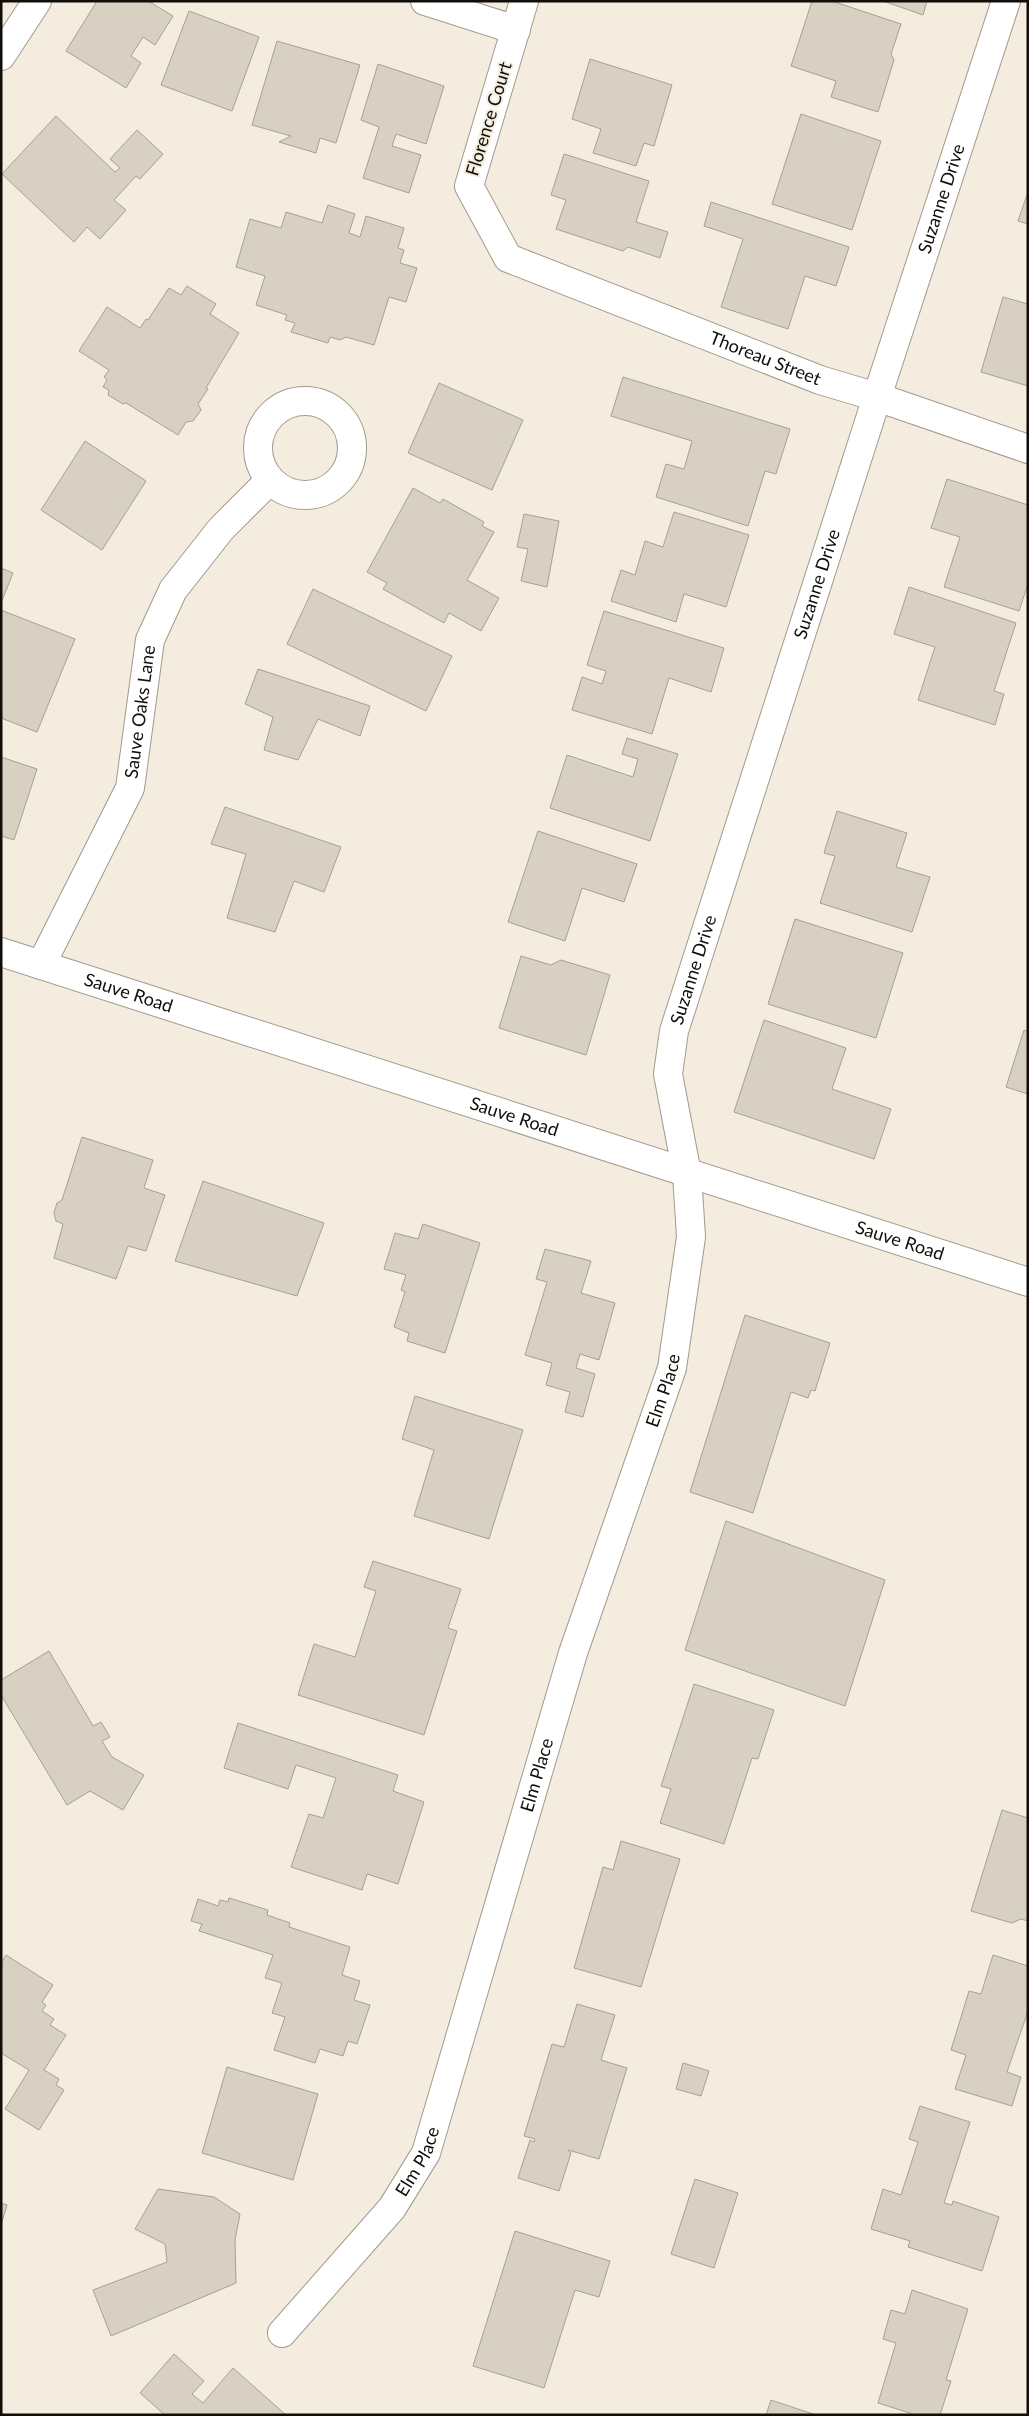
<svg xmlns="http://www.w3.org/2000/svg" width="1029" height="2416" font-family="Lato,sans-serif">
<style>
.building{fill:#d8d1c3;stroke:#a7a093}
.lines{fill:none;stroke-linecap:round;stroke-linejoin:round}
.minor-casing{stroke:#a19a8d;stroke-width:30}
.tertiary-casing{stroke:#a19a8d;stroke-width:30}
.minor{stroke:#fff;stroke-width:28}
.tertiary{stroke:#fff;stroke-width:28}
.labels{text-anchor:middle;stroke-width:4;stroke-linejoin:round;paint-order:stroke}
.street-label{font-size:18px;fill:#100e09;stroke:#f4ecde}
</style>
<rect width="100%" height="100%" fill="#f4ecde"/>
<!-- building -->
<path class="building" d="M97,1H148L173,16L155,45L143,37L131,56L141,63L126,88L66,51Z
M812,1H832L901,24L891,54L894,60L878,112L831,97L836,81L791,66Z
M883,1H927L923,15Z
M189,11L259,37L232,111L161,85Z
M277,41L360,65L336,143L320,138L316,153L279,142L291,136L252,125Z
M590,59L672,85L654,146L644,143L636,166L593,153L601,129L572,119Z
M378,64L444,86L426,144L396,134L392,146L421,155L409,193L363,178L379,127L361,120Z
M801,114L881,141L852,230L772,204Z
M56,116L115,172L120,168L110,159L137,130L163,154L140,179L136,176L114,200L126,210L100,239L87,227L74,242L2,174Z
M564,154L649,181L636,222L668,232L660,258L628,247L623,251L556,229L566,200L551,195Z
M1028,192V224L1018,221Z
M711,202L849,247L836,286L805,276L788,329L721,307L743,239L704,226Z
M328,205L355,214L349,233L360,237L366,216L404,228L398,248L404,250L400,263L417,268L406,302L389,297L374,345L346,337L340,340L330,337L328,343L291,332L295,323L285,320L287,315L256,305L265,276L236,267L250,219L281,228L286,212L322,223Z
M187,286L216,304L210,314L239,333L206,388L208,389L198,404L201,410L193,421L186,422L178,435L126,403L123,404L108,395L109,390L103,387L107,380L104,377L109,370L79,351L107,307L140,328L146,319L148,320L169,288L181,295Z
M1003,297L1028,304V386L981,372Z
M623,377L790,429L776,474L765,471L748,526L656,497L666,464L684,469L692,441L611,416Z
M439,383L523,420L492,490L408,453Z
M85,441L146,481L102,550L41,510Z
M947,479L1028,505V584L1019,611L944,587L960,537L931,528Z
M413,488L440,503L443,499L484,522L482,526L494,532L467,580L499,598L481,631L449,613L444,623L383,589L387,583L367,572Z
M674,512L749,535L726,607L684,594L676,622L611,601L621,570L635,575L645,541L663,547Z
M524,514L559,521L547,587L521,581L528,549L517,547Z
M1,568L13,573L1,603Z
M909,587L1016,623L994,691L1004,694L995,725L918,700L935,647L894,634Z
M313,589L452,656L426,711L287,644Z
M1,610L75,639L37,732L1,718Z
M604,611L724,648L711,692L669,678L652,734L572,710L582,677L602,684L606,671L587,665Z
M258,669L370,706L360,736L318,719L298,760L264,750L273,717L245,704Z
M627,738L678,754L650,841L550,808L567,755L633,777L638,759L622,754Z
M1,757L37,769L14,840L1,836Z
M225,807L341,847L324,892L294,881L275,932L227,918L246,854L211,844Z
M837,811L907,833L896,867L930,877L912,932L820,903L835,856L824,853Z
M538,831L637,864L624,902L582,888L565,941L508,922Z
M795,919L903,953L876,1038L768,1004Z
M521,956L551,965L561,960L610,975L586,1055L499,1028Z
M764,1020L846,1048L832,1089L891,1109L874,1159L734,1112Z
M1024,1030L1028,1032V1094L1006,1087Z
M82,1137L153,1160L144,1188L165,1195L146,1251L128,1246L116,1279L54,1258L63,1224L56,1221L54,1213L57,1203L62,1200Z
M203,1181L324,1223L297,1296L175,1261Z
M423,1224L480,1243L445,1353L407,1341L409,1333L394,1327L405,1292L401,1290L406,1275L384,1269L395,1233L418,1239Z
M545,1249L591,1261L581,1293L615,1303L599,1360L580,1354L576,1368L595,1374L583,1417L565,1412L570,1392L546,1385L552,1363L525,1355L547,1282L536,1279Z
M745,1315L830,1343L815,1391L811,1390L808,1398L791,1392L753,1513L690,1492Z
M415,1396L523,1430L489,1539L414,1516L434,1450L402,1439Z
M726,1521L885,1580L845,1706L685,1650Z
M373,1561L461,1589L448,1628L457,1631L424,1735L298,1695L314,1644L355,1657L376,1591L364,1587Z
M49,1651L93,1726L101,1722L110,1737L102,1741L112,1757L144,1775L123,1810L90,1791L67,1805L1,1695V1680Z
M694,1684L774,1710L758,1759L752,1758L724,1844L660,1823L671,1789L661,1786Z
M238,1723L398,1775L393,1791L424,1802L398,1884L367,1874L362,1890L291,1867L309,1814L323,1818L336,1778L296,1765L288,1789L224,1768Z
M1002,1810L1028,1818V1921L1021,1919L1012,1923L971,1911Z
M621,1841L680,1859L641,1987L574,1968L603,1867L613,1870Z
M229,1898L268,1910L267,1915L290,1923L289,1927L350,1947L342,1975L360,1981L354,2000L370,2005L357,2044L348,2041L343,2056L320,2049L315,2063L274,2050L285,2017L272,2013L282,1983L265,1978L273,1955L199,1931L202,1924L191,1921L198,1899L218,1906L220,1900L228,1902Z
M6,1955L53,1985L42,2002L46,2005L42,2011L54,2019L50,2025L66,2035L44,2070L59,2079L56,2085L64,2090L39,2130L5,2109L29,2070L1,2053V1963Z
M993,1955L1028,1966V2011L1007,2072L1021,2077L1012,2106L955,2089L966,2055L951,2050L969,1991L981,1994Z
M577,2004L615,2015L601,2060L627,2068L599,2159L568,2150L571,2153L559,2191L518,2178L530,2140L534,2142L535,2139L524,2136L552,2044L564,2047Z
M683,2063L709,2071L701,2096L676,2089Z
M227,2067L318,2094L293,2180L202,2153Z
M920,2106L970,2122L944,2203L952,2205L953,2201L999,2217L982,2271L908,2247L910,2241L871,2229L883,2189L901,2195L918,2142L909,2139Z
M695,2179L738,2193L714,2268L671,2254Z
M158,2189L214,2197L240,2214L235,2240L236,2283L111,2336L93,2290L167,2262L165,2244L135,2229Z
M1,2203L7,2205L1,2225Z
M515,2231L610,2261L599,2297L575,2290L544,2388L473,2366Z
M912,2290L968,2309L946,2380L951,2381L940,2415H916L878,2403L896,2343L883,2339L891,2310L905,2314Z
M174,2354L204,2381L192,2394L203,2403L233,2368L286,2415H165L140,2393Z
M771,2400L816,2415H766Z"/>
<g class="lines">
<defs>
<g id="minor">
<path d="M425,1L516,30"/>
<path id="s1" d="M524,1L469,186L508,258L820,380L877,397L1028,449"/>
<path d="M1,56L37,1"/>
<circle cx="305" cy="448" r="47"/>
<path id="s2" d="M41,965L130,788L150,640L173,590L221,529L270,480"/>
<path id="s3" d="M282,2333L392,2208L426,2153L573,1653L672,1368L691,1237L687,1174L668,1074L674,1031L877,397L1006,1"/>
</g>
<g id="tertiary">
<path id="s4" d="M1,952L1028,1282"/>
</g>
</defs>
<!-- minor casing -->
<use href="#minor" class="minor-casing"/>
<!-- tertiary casing -->
<use href="#tertiary" class="tertiary-casing"/>
<!-- minor -->
<use href="#minor" class="minor"/>
<!-- tertiary -->
<use href="#tertiary" class="tertiary"/>
</g>
<g class="labels">
<!-- street labels -->
<g class="street-label">
<text transform="translate(489 119) rotate(-73)" y="6">Florence Court</text>
<text dy="6" stroke="none"><textPath href="#s3" startOffset="2269">Suzanne Drive</textPath></text>
<text dy="6" stroke="none"><textPath href="#s1" startOffset="551">Thoreau Street</textPath></text>
<text dy="6" stroke="none"><textPath href="#s3" startOffset="1864">Suzanne Drive</textPath></text>
<text dy="6" stroke="none"><textPath href="#s2" startOffset="275">Sauve Oaks Lane</textPath></text>
<text dy="6" stroke="none"><textPath href="#s3" startOffset="1459">Suzanne Drive</textPath></text>
<text dy="6" stroke="none"><textPath href="#s4" startOffset="134">Sauve Road</textPath></text>
<text dy="6" stroke="none"><textPath href="#s4" startOffset="539">Sauve Road</textPath></text>
<text dy="6" stroke="none"><textPath href="#s4" startOffset="944">Sauve Road</textPath></text>
<text dy="6" stroke="none"><textPath href="#s3" startOffset="1030">Elm Place</textPath></text>
<text dy="6" stroke="none"><textPath href="#s3" startOffset="625">Elm Place</textPath></text>
<text dy="6" stroke="none"><textPath href="#s3" startOffset="220">Elm Place</textPath></text>
</g>
</g>
<!-- border -->
<rect width="1029" height="2416" fill="none" stroke="#100e09" stroke-width="5"/>
</svg>
